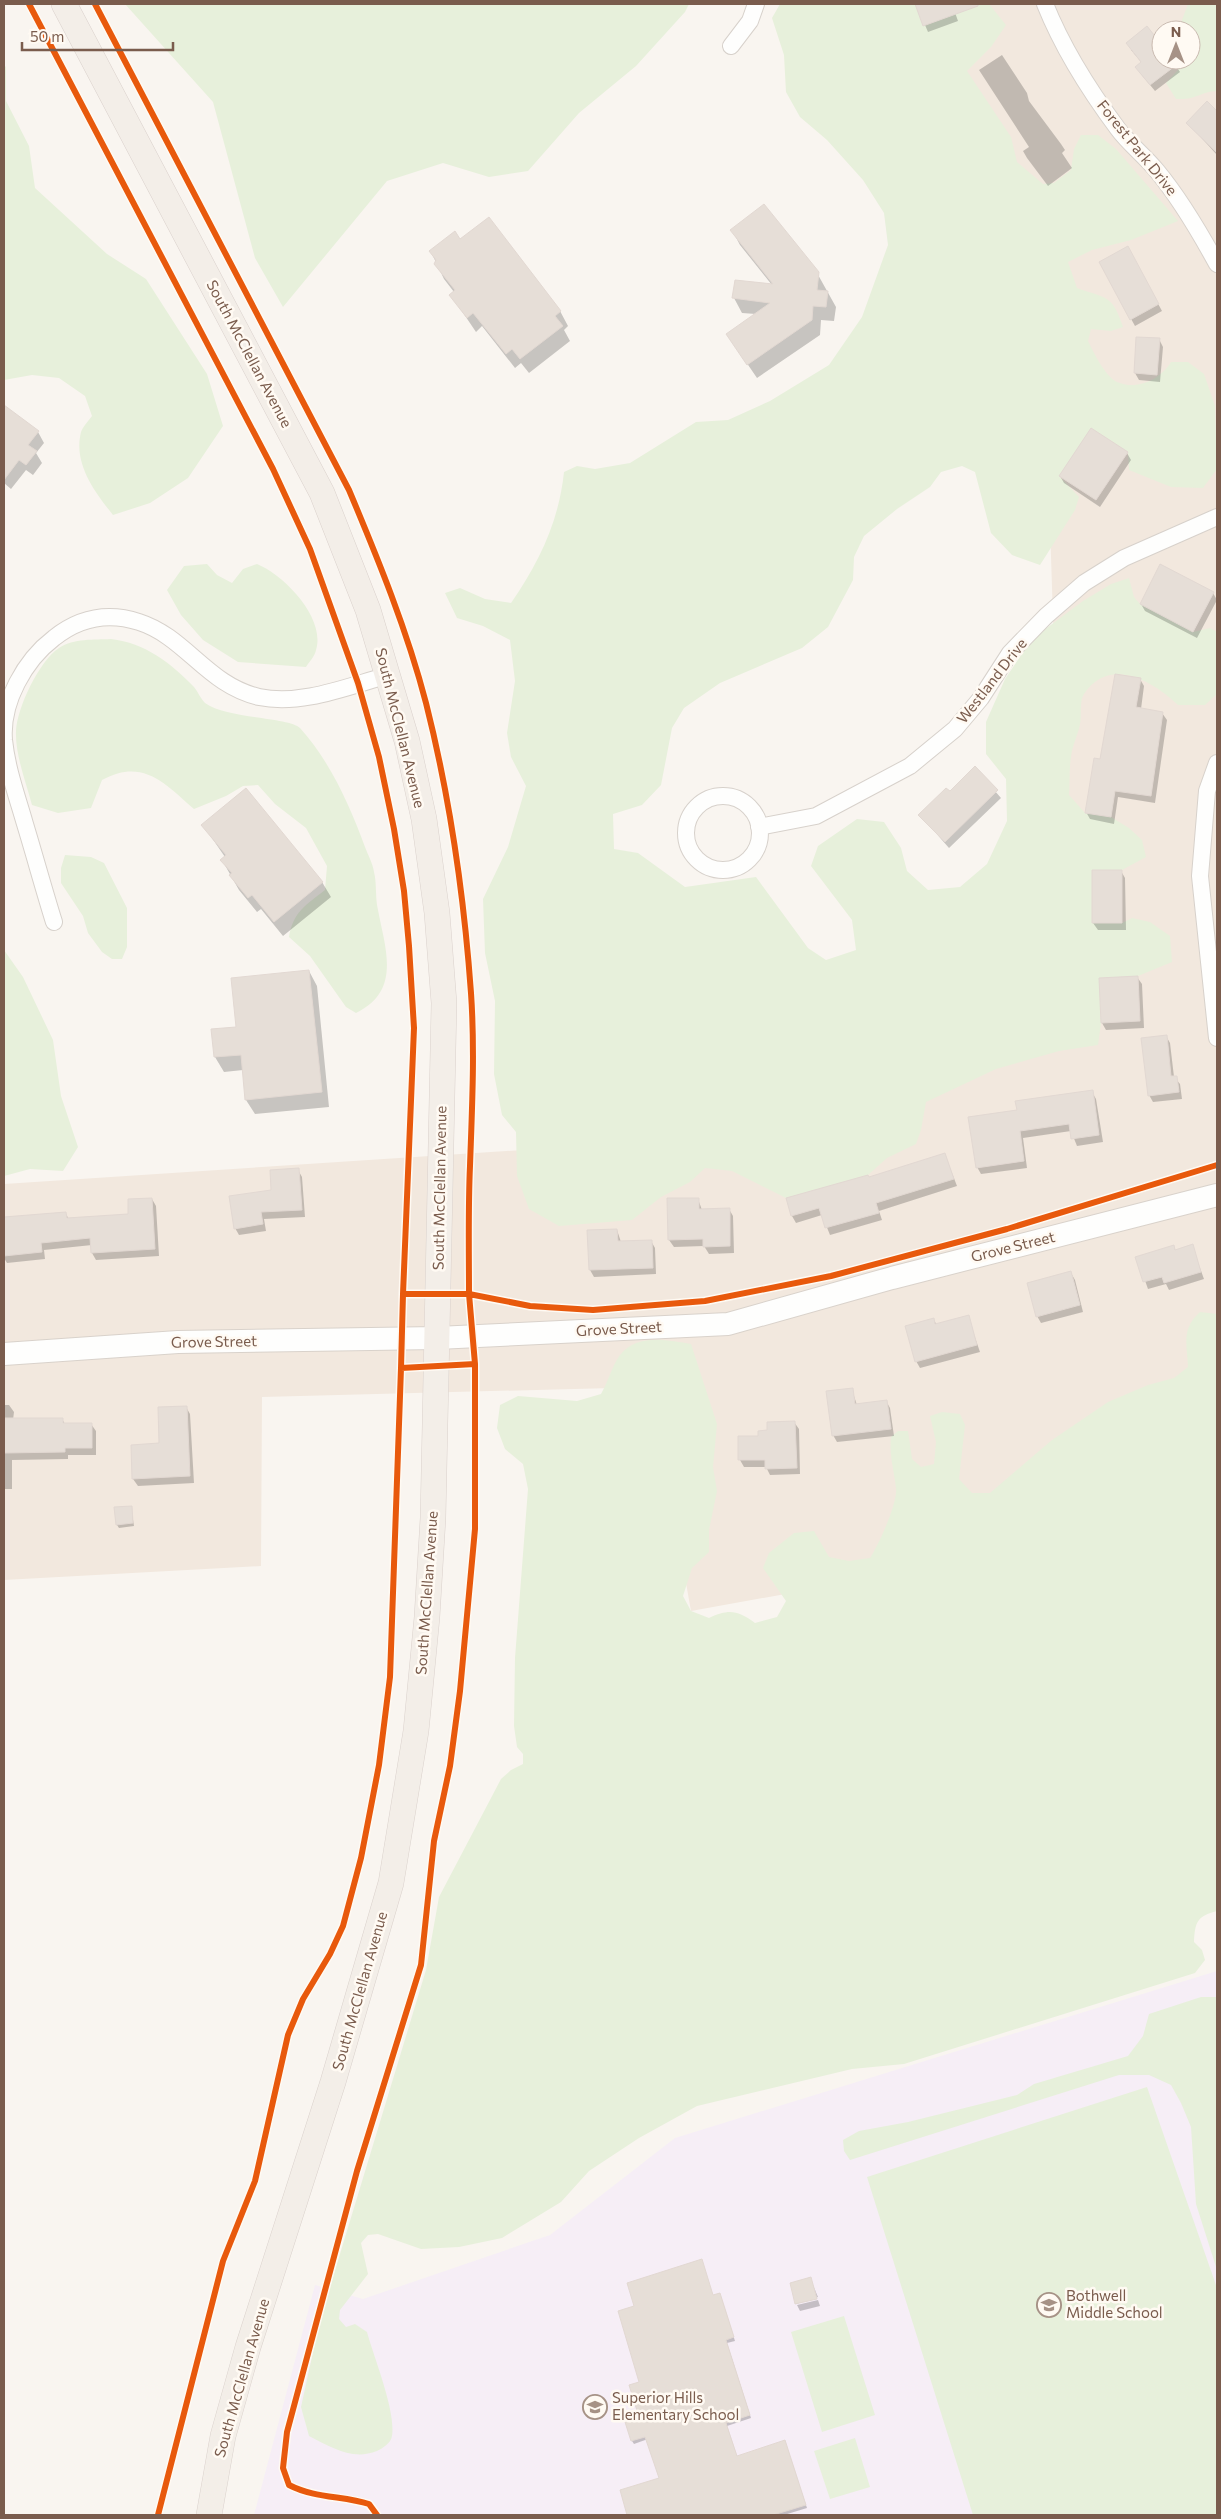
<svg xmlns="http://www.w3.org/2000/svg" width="1221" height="2519" font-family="Commissioner,sans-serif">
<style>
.residential{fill:#f2e8de;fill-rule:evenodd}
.education{fill:#f6eef6}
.green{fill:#e7f0db}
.shadow{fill:#0003}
.building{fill:#e6ded7;stroke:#e2d8d2}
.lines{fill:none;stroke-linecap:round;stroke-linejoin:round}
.minor-casing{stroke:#d7d1cb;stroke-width:18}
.secondary-casing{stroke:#d9d2cb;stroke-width:24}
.primary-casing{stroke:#dad1cc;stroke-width:26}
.minor{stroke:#fefefd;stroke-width:16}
.secondary{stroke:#fefefd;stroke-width:22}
.primary{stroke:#f3eee8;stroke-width:25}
.cycleway-casing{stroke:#fffaf3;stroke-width:9}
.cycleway{stroke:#e8590c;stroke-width:6}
.labels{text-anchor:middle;stroke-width:5;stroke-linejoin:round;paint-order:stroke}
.street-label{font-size:15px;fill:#7a5c4d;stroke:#fffaf3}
.poi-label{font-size:15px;fill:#7a5c4d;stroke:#fffaf3;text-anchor:start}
</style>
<rect width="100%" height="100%" fill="#f9f5f0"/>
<!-- residential -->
<path class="residential" d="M857,4H1217V1516L691,1611L651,1387L262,1397L261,1566L4,1580V1184L796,1132L1066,1023L1041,245ZM1161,30H1191V60H1161Z"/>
<!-- education -->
<path class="education" d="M1217,1971V2515H254L315,2285L363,2299L550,2235L675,2138Z"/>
<!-- green -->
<path class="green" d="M125,4H689L685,12L636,66L579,113L528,171L489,177L443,163L387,181L283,307L255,258L213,102Z
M780,4H989L1006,25L991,47L967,71L1011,137L1017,162L1043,184L1054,183L1071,170L1074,149L1081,135H1098L1116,149L1178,221L1131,240L1092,250L1068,262L1077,288C1107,299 1112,294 1123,327L1111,331L1091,329L1088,341C1094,353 1105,376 1117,382C1137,391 1161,379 1171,362H1188L1204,374L1215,406L1217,469L1203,488L1171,487L1129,470L1128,452L1091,428L1059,476L1079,497L1075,510L1040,565L1012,555L991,533L975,472L962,466L941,472L930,487L897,509L864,536L854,557L853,580L828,627L802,648L720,683L684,708L672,728L661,785L642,805L613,814L614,849L638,853L685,887L756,877L808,948L826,960L856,950L852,920L811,866L818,846L857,819L884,822L901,848L907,871L928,890L960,887L987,864L1007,821L1006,779L986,754V722L1005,679L1032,639L1083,601L1111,584L1129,578L1134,597L1140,604L1193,632L1210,628L1217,632V694L1205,705H1178C1154,682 1110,655 1084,694C1079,701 1082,715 1080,724C1078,735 1072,746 1071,757C1069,769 1070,783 1069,795L1085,813L1111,817L1129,828L1142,840L1146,857L1122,870H1092V923H1122L1132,918L1150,922L1170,936L1172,962L1138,976L1099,978L1101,1023L1098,1045L1059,1051L996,1069L926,1102L921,1130L916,1144L887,1158L868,1175L786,1198L732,1171L705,1168L690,1182L661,1197L632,1220L559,1226L529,1209L517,1176L516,1132L502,1115L494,1074L495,1001L485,953L483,899L508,847L526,786L511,757L507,733L515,681L510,640L483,626L457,618L445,593L460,588L485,599L511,603C539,563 559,521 564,472L577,466L595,469L630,463L696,422L728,420L770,401L829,365L862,317L888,245L884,213L863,180L827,140L800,117L786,92L784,55L772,18Z
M1188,4H1217V91C1199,92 1197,100 1176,99L1166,83L1178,70L1180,60H1191V30H1182V20Z
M4,65L6,67V101L29,146L35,188L107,254L146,279L207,374L223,426L188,478L150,503L113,515C95,492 73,464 81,432C83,427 88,421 92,416L85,396L59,378L32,375L4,380Z
M207,564L217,575L232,583L243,569L257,564C284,575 326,618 316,650C315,656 309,662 306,667L238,662L203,640L181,615L167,590L184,566Z
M111,639C145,643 171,663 194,687C198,692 201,699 205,703C227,719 289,717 300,728C330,761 350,806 365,847C368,855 373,864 374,872C377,884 375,897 378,910C385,948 402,991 356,1013L346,1007L310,956L289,937C293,912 306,905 325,890L327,866L306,828L275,804L258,785L243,786L226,796L194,809C164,783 143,758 102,780L91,808L58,813L32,805C26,782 15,755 16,731C17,708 39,661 59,648C74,638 94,640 111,639Z
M65,855L91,857L104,863L127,908V947L122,959H112L102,952L88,933L83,916L61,883V868Z
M4,950L23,977L53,1040L61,1096L78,1147L63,1171L30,1169L4,1176Z
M1200,1312L1217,1314V1911C1197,1916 1195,1922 1194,1942L1202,1950L1205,1960L1195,1973L904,2064L852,2069L697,2106L639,2138L589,2171L561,2202L502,2238L459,2247L421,2249L378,2234L368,2235L361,2243L368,2274L340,2310L339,2319L346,2327L355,2324L367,2332C374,2358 396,2411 392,2436C391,2443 383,2448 377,2451C352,2461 331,2447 309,2436L301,2407L320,2320L426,1970L439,1897L501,1779L511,1770L523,1764V1754L517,1747L514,1726L515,1658L528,1489L523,1464L505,1449L497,1428L500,1405L518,1396L577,1401L601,1394C608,1382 612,1366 620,1355C637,1333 668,1340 691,1344L717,1424L713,1467L717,1491L709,1530V1552L692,1568L683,1596L691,1611L709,1618C729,1609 737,1610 755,1623L777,1617L786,1601L763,1568L769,1553L794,1533L814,1531L829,1557L849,1561L870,1558C878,1546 898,1503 896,1488C894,1470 889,1456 891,1437L898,1431H908L912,1459L921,1467L934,1464L936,1442L930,1416L942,1412L960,1414L965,1425L959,1479L972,1493H990L1052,1440L1108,1402L1148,1385L1174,1378L1188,1367C1187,1344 1181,1329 1200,1312Z
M1201,1997H1217V2270L1196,2204L1191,2127L1181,2103L1171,2085L1149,2075H1119L850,2160L844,2151L843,2140L859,2131L908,2122L1017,2095L1034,2084L1128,2056L1143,2036L1149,2014Z
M1147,2087L1217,2288V2515H973L867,2177Z
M844,2316L875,2415L822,2432L791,2332Z
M855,2438L870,2487L830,2499L814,2451Z"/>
<!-- shadow -->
<path class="shadow" d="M916,4H952L958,21L928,32Z
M1161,46V60H1172L1180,72L1155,91L1141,74L1142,63L1131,50Z
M1002,55L1027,93L1029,101L1061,144L1065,150L1062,153L1072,168L1048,186L1027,158L1023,151L1029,147L979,70Z
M1207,103L1217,113V155L1188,123Z
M732,230L817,273L836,307L834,321L821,320L820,335L757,378L727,334L756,314L742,313L734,298L772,285L740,245Z
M460,240L560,311L568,326L564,330L570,341L529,373L521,363L515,368L482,326L476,332L451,295L454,292L444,279L431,252Z
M1128,248L1162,311L1135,326L1100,263Z
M1137,338L1159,339L1163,347L1160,382L1139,380L1135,373Z
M4,406L38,432L44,443L36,453L42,463L33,475L26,470L11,489L4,483Z
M1127,453L1131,460L1100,507L1064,483L1060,476Z
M1213,593L1217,600L1197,638L1145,611L1141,604Z
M1140,679L1144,686L1141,709L1162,713L1167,720L1155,803L1118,797L1114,824L1090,819L1086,812L1101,760Z
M975,768L1001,798L949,848L920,815L951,792Z
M203,825L322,882L331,897L283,936L261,909L257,912L239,890L222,860L225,857Z
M1121,871L1125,878L1126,930H1098L1093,923Z
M309,971L317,986L329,1107L255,1114L246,1100L243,1070L224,1072L215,1057L213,1030L237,1028Z
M1137,977L1142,984L1144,1028L1106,1030L1102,1023Z
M1166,1036L1170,1043L1174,1077L1180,1084L1182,1099L1153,1102L1149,1095Z
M1092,1092L1096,1099L1103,1142L1077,1146L1071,1131L1023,1138L1027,1168L981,1174L977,1167L1018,1111Z
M945,1155L957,1186L879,1211L882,1220L830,1235L822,1215L796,1223L792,1216L787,1199L869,1179Z
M298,1170L302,1177L305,1217L264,1219L266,1231L239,1235L235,1228Z
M152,1199L156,1206L159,1256L96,1260L92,1253V1245L44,1250L45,1259L7,1263L4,1258V1218L65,1213L69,1219L130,1215Z
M698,1199L702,1210L729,1209L733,1216L734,1253L709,1254L704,1246L674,1247L669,1240Z
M617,1230L621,1242L651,1241L655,1248L656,1274L594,1277L590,1270Z
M1192,1246L1204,1279L1169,1290L1166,1284L1148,1289L1137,1258L1173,1247L1176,1251Z
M1071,1273L1075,1280L1083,1312L1041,1323L1037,1316Z
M968,1317L980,1352L920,1368L916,1361L933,1319L937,1325Z
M852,1390L857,1405L886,1401L890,1408L894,1436L837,1442L833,1435Z
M4,1405H9L14,1412L13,1420L62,1419L65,1424H91L96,1431V1455H68V1459L12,1460V1489H4Z
M186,1407L190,1414L194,1483L138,1486L133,1479Z
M794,1422L799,1429L800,1474L770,1475L766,1467H744L740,1460L739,1438L759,1437Z
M131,1507L134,1526L119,1528L117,1525Z
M810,2278L818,2297L796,2304L791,2284Z
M713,2297H721L735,2341L727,2343L751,2418L727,2426L737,2457L785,2442L807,2508L784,2515H629L621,2491L660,2478L648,2439L634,2444L632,2441L641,2418L640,2382Z
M818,2300L820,2306L800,2311L797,2305Z"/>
<!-- building -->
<path class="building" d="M915,4H978V6L923,26Z
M1147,26L1161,44V60H1183L1150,85L1135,67L1141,62L1126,43Z
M1207,101L1217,111V153L1186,123Z
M764,204L819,272L817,290L828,291L826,307L813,306L812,320L747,365L726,334L770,303L732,298L735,280L773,284L730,230Z
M489,217L561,311L555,316L563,326L520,359L512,349L506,354L473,313L467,318L449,295L455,290L434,264L436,260L429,251L455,231L460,239Z
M1128,246L1159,304L1130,320L1099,262Z
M1136,337L1160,338L1157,375L1134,373Z
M4,405L39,431L28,445L37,451L26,465L19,460L4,480Z
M1091,428L1128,452L1096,500L1059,476Z
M1160,564L1214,592L1193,632L1140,604Z
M1115,674L1141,678L1136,707L1163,712L1151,796L1115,791L1111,817L1085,813L1094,758L1100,759Z
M975,766L998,790L945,842L918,815L946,788L950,791Z
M246,788L323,882L274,922L252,895L248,898L229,875L232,873L220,860L226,855L201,825Z
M1092,870H1122V923H1092Z
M309,970L322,1092L245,1100L241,1055L214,1057L211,1029L236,1027L231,978Z
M1138,976L1140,1021L1101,1023L1099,978Z
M1167,1035L1171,1076H1177L1179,1092L1148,1096L1141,1038Z
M1093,1090L1099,1135L1071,1139L1069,1124L1020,1131L1024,1161L976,1168L968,1117L1017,1110L1015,1101Z
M945,1153L954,1179L876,1203L879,1213L825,1228L819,1208L791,1216L786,1198L868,1175L869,1177Z
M299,1168L302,1210L261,1212L263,1224L234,1229L229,1196L271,1190L270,1170Z
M152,1198L155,1249L91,1253L90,1238L41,1243L42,1252L4,1256V1217L66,1212L67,1218L128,1214V1199Z
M667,1198H699V1209L730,1208V1246L703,1247V1239L668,1240Z
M617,1229L618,1241L652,1240L653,1268L589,1270L587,1230Z
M1193,1244L1201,1272L1164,1283L1162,1277L1143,1282L1135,1257L1174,1245L1175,1250Z
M1071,1271L1080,1305L1036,1317L1027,1283Z
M969,1315L977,1345L915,1362L905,1326L934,1318L935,1324Z
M853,1388L855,1404L887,1400L891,1429L832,1436L826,1391Z
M187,1406L190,1476L132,1479L131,1445L159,1443L158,1407Z
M4,1418H63V1423H92V1448H65V1452L4,1453Z
M795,1421L797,1468L765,1469V1460H738V1436H758V1431L767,1430V1422Z
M132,1506L133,1523L116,1525L114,1507Z
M702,2259L713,2295L720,2293L734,2337L726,2340L750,2415L726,2423L737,2456L785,2440L806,2505L773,2515H627L620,2490L659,2478L645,2437L631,2441L625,2422L639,2417L629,2385L639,2382L618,2311L634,2306L627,2283Z
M811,2277L817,2299L795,2304L790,2283Z"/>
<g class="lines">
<defs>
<path id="minor" d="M1045,4C1063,49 1089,90 1118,129C1129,144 1145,156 1157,171C1181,200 1199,231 1217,264
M731,46L750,21L756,4
M1217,763L1207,791L1200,876L1217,1038
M686 833a37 37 0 1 1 74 0a37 37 0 1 1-74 0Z
M759,827L816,816L910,766L955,729L981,698L1010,653L1046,616L1084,583L1124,558L1217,517
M54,922C44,890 35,857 25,824C17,796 7,769 4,740C1,702 25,660 54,638C79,618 108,612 139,622C186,637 207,685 259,697C302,706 348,686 389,675"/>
<path id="secondary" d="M4,1354L178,1342L437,1338L728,1324L892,1278L1217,1195"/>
<path id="primary" d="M64,4L322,493L368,610L407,741L424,819L437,913L444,1003L433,1518L427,1617L416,1731L391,1883L333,2082L248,2347L223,2436L209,2515"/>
</defs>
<!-- minor casing -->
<use href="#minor" class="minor-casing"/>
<!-- secondary casing -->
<use href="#secondary" class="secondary-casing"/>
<!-- primary casing -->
<use href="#primary" class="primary-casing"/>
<!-- minor -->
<use href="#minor" class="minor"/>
<!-- secondary -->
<use href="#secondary" class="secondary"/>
<!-- primary -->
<use href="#primary" class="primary"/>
<defs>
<path id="cycleway" d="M29,4L273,469L310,549L358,683L379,757L394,829L404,891L409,946L414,1028L403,1294
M95,4L349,490C378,559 407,630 426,703C450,798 464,896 471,993C475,1051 472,1108 470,1166C468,1209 469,1252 469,1294L530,1306L593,1310L705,1301L831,1276L1007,1229L1217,1165
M158,2515L223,2261L255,2181L288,2035L303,1999L330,1954L343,1926L361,1858L379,1765L390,1677L401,1368
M377,2515L369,2504C343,2496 314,2498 289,2485L283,2468L287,2432L357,2171L421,1965L434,1841L450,1766L460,1691L475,1529V1364L469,1294H403L401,1368L475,1364"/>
</defs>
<!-- cycleway casing -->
<use href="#cycleway" class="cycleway-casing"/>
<!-- cycleway -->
<use href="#cycleway" class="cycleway"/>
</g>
<!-- icons -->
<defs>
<symbol id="school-ring" viewBox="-11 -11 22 22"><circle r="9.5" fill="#fffaf3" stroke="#a69286" stroke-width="1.5"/><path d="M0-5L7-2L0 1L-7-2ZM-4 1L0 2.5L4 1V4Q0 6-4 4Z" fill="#a69286"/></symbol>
</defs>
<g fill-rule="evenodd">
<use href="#school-ring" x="1035" y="2291" width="28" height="28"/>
<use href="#school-ring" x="581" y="2393" width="28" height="28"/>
</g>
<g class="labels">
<!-- street labels -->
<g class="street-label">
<text transform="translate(1137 148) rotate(51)" y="5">Forest Park Drive</text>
<text transform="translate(249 354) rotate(62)" y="5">South McClellan Avenue</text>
<text transform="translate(992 681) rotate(-52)" y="5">Westland Drive</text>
<text transform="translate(400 728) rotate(76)" y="5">South McClellan Avenue</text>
<text transform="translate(440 1188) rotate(-89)" y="5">South McClellan Avenue</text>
<text transform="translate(1013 1247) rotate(-14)" y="5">Grove Street</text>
<text transform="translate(619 1329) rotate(-3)" y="5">Grove Street</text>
<text transform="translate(214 1342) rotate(-1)" y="5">Grove Street</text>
<text transform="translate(427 1593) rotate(-86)" y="5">South McClellan Avenue</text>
<text transform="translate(360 1991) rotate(-74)" y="5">South McClellan Avenue</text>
<text transform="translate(242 2378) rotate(-74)" y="5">South McClellan Avenue</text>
</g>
<!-- poi labels -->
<g class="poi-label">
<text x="1066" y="2301">Bothwell<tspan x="1066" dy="17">Middle School</tspan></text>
<text x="612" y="2403">Superior Hills<tspan x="612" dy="17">Elementary School</tspan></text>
</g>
</g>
<!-- border -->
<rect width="1221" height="2519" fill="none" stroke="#7a5c4d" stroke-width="10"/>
<!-- north arrow -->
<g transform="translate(1176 45)"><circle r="24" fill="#fffaf3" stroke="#cabbb1"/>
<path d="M0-4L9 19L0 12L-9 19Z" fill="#a69286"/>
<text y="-8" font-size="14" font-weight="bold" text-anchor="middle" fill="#7a5c4d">N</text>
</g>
<!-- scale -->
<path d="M22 42v8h151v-8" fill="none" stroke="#7a5c4d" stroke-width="2.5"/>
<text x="30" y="42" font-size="15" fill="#7a5c4d" stroke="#fffaf3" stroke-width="4" paint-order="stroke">50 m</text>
</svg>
